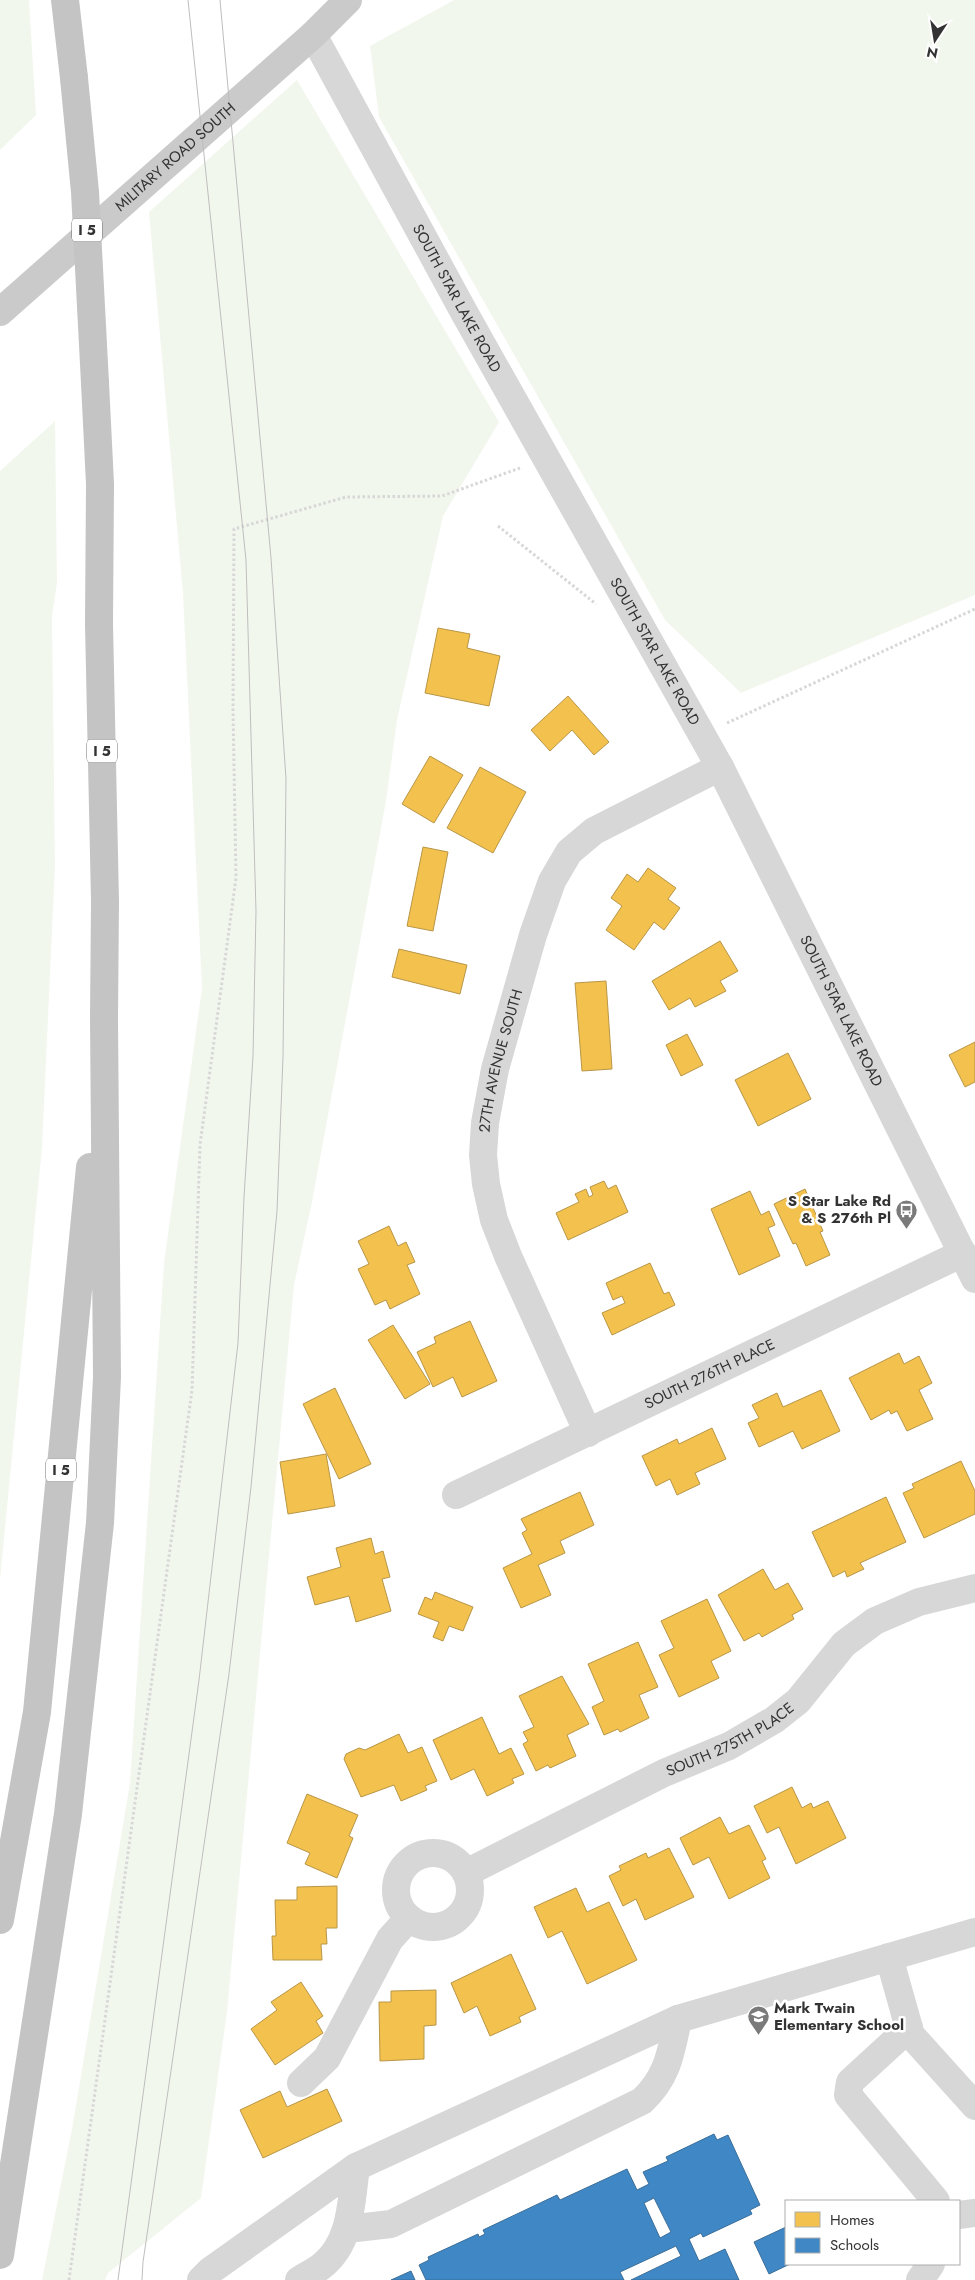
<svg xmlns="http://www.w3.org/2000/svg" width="975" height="2280" font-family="Jost,sans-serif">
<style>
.green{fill:#f2f7ee}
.homes{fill:#f2c14e;stroke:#b99646}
.schools{fill:#3f88c5;stroke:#3b6e99;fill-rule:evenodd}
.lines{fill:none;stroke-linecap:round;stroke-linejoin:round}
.path{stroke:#d7d7d7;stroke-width:3;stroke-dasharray:2.5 2.5;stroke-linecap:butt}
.minor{stroke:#d7d7d7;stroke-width:28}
.major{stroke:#cacaca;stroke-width:28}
.highway{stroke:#c4c4c4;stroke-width:28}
.tram{stroke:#bebebe;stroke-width:1}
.highway-bridge{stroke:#c4c4c4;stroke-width:28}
.labels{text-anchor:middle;stroke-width:5;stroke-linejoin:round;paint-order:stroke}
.shield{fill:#fff;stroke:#707070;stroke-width:1}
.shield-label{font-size:14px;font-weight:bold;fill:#333}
.street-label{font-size:15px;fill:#333;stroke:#fff}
.poi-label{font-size:15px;font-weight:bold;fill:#333;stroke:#fff;text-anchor:end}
</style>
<rect width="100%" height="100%" fill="#fff"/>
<!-- green -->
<path class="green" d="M0,0H29L36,115L0,150Z
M454,0H975V595L741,693L665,620L379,117L370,46Z
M297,80L499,422L443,516L397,720L386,801L312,1202L294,1285L227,2012L201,2198L108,2273L105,2280H42L72,2129L130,1783L164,1263L202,988L183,594L149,212Z
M55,419L57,583L52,616L55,866L42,1147L0,1580V471L54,422Z"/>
<!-- homes -->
<path class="homes" d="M438,628L470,634L467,648L500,656L489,706L425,693Z
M568,696L609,742L594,755L572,730L550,751L531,730Z
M430,756L463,775L434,823L402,804Z
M480,767L526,792L493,853L447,828Z
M423,847L448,852L433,931L407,926Z
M648,868L676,888L668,899L680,908L664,930L654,922L634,950L606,930L622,906L611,898L627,874L638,882Z
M720,941L738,971L720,981L726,991L695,1007L690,998L669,1010L652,981Z
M399,949L467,965L460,994L392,977Z
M606,981L612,1069L582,1071L575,983Z
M687,1034L703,1065L681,1076L666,1045Z
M975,1042V1082L965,1087L949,1055Z
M788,1053L811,1099L758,1126L735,1080Z
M604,1181L608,1189L616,1185L628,1212L568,1240L556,1213L579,1202L575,1194L586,1189L589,1197L593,1195L590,1187Z
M805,1189L823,1231L820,1232L830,1255L806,1266L796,1243L793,1244L774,1204Z
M750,1191L761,1215L769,1211L775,1225L768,1228L780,1256L739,1275L711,1209Z
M389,1226L398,1246L406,1242L415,1262L407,1265L420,1294L390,1309L386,1300L375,1305L358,1269L369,1264L358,1241Z
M650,1263L664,1294L669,1292L675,1305L612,1335L602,1313L625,1303L622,1296L613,1300L606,1283Z
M470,1321L497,1381L462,1397L453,1377L433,1387L417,1352L436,1343L434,1337Z
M393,1325L430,1384L405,1399L368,1340Z
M899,1353L904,1364L919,1356L932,1383L919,1390L933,1419L907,1431L897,1411L891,1414L889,1410L871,1420L849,1378Z
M335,1388L371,1464L339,1479L303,1404Z
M821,1390L840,1431L802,1449L793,1431L759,1447L748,1423L759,1418L752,1405L777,1393L783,1407Z
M712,1428L726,1459L695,1473L700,1484L677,1495L670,1479L656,1486L642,1456L677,1439L679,1444Z
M326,1454L335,1506L288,1514L280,1462Z
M961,1461L975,1491V1514L924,1538L903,1493L914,1488L912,1484Z
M580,1492L594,1525L560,1541L565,1553L538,1565L551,1595L521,1608L503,1568L532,1554L522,1533L527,1530L521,1519Z
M886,1497L906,1542L860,1563L864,1569L847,1577L845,1571L833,1577L812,1532Z
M371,1538L375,1554L383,1551L390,1577L382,1579L391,1611L356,1622L349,1596L315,1605L307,1577L341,1567L336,1548Z
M763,1569L775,1590L788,1583L803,1609L792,1615L794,1619L762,1637L759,1633L744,1641L718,1595Z
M435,1592L473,1607L463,1631L449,1626L443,1641L433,1637L439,1622L418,1614L425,1597L432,1600Z
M707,1599L731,1651L711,1661L719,1678L679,1697L659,1655L674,1648L661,1621Z
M638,1642L658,1687L639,1695L649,1718L620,1732L618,1729L604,1735L592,1707L604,1701L588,1664Z
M562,1676L589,1724L567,1735L576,1756L550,1768L548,1765L536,1771L523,1744L528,1741L523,1732L534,1727L519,1696Z
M482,1717L499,1754L511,1748L524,1774L512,1779L514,1783L487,1796L474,1769L451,1780L433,1740Z
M399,1734L408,1753L422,1747L437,1781L425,1786L427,1790L401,1801L394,1785L361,1797L344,1759L346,1754L359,1748L365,1750Z
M792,1787L802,1808L811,1803L813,1808L828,1801L846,1838L796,1864L779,1827L767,1833L754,1806Z
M307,1794L358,1815L349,1836L353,1838L337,1878L305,1864L310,1853L287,1843Z
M720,1817L729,1834L749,1825L766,1859L762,1861L770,1878L729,1899L709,1857L693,1865L680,1838Z
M669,1848L694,1897L645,1920L636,1899L623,1906L609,1876L621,1870L619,1866L646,1853L648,1858Z
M337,1886V1928H326L327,1944H321L322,1960H273L272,1936H276L275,1900H297V1887Z
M576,1888L587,1912L609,1902L637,1960L587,1984L562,1931L548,1938L534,1907Z
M511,1954L536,2009L519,2017L521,2022L490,2036L477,2006L464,2013L451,1983Z
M301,1982L323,2016L316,2021L323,2033L275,2065L251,2029L277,2010L271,2002Z
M436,1990V2025L424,2026V2059L380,2061L379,2002H391V1991Z
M327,2089L342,2121L263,2158L240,2110L280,2091L287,2107Z"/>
<!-- schools -->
<path class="schools" d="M714,2134L717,2140L728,2135L760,2205L750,2210L752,2214L703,2237L701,2233L689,2239L699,2261L725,2249L739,2280H631L681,2256L676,2246L620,2272L624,2280H426L419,2265L429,2260L428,2257L478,2234L479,2237L485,2234L483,2230L557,2195L560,2200L627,2169L637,2190L649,2184L643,2172L668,2161L666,2157ZM654,2198L671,2232L660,2238L644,2203Z
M786,2227V2264H790L769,2274L754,2242Z
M411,2271L415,2280H391Z"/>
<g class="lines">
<!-- path -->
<path class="path" d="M498,526L596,604
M727,723L975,609
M69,2280L192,1390L200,1145L236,878L233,710L234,529L346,497L442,496L520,468"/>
<!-- minor -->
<g class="minor">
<path id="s1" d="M313,35L465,314L720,767L975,1279"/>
<path id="s2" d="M588,1433L508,1256L494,1220L486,1184L483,1155L485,1123L495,1069L533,935L552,881L569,852L594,831L720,767"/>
<path id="s3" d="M456,1495L963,1253"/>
<circle cx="433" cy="1890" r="37"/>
<path id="s4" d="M466,1873L664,1773L729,1746L774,1720L798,1701L844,1644L875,1621L919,1602L975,1588"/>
<path d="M889,1957L911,2035L975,2106"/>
<path d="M909,2028L850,2082L848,2095L936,2201"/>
<path d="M301,2083L327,2058L390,1939L409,1918"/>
<path d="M356,2167L678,2019L975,1932"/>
<path d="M959,2215L975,2213"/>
<path d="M347,2229L391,2224L642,2101C668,2077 671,2052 678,2019"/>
<path d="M201,2280L210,2271L356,2167C351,2201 352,2241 323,2265C316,2271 307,2275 299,2280"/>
<path d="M920,2280L931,2264"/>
</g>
<!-- major -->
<path class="major" id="s5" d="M0,312L313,35L348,0"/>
<!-- highway -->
<path class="highway" d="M65,0L74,78
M0,1920L37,1712L90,1167
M0,2255L68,1814L100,1523L107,1377L104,1019L105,901L99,624L100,484L95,383"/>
<!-- tram -->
<path class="tram" d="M118,2280L199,1680L238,1343L244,1197L253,1056L256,911L246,560L188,0
M142,2280L143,2262L229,1674L251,1487L277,1211L283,1057L286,779L271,558L220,0"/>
<!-- highway-bridge -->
<path class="highway-bridge" d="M74,78L85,192L95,383"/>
</g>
<!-- icons -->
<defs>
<symbol id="bus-pin" viewBox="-11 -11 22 30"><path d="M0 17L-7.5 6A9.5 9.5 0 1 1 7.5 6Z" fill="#7a7a7a" stroke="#fff"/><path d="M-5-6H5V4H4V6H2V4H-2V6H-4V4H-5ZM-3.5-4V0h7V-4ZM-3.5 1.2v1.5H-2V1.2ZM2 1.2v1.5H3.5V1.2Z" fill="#fff"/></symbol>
<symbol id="school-pin" viewBox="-11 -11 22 30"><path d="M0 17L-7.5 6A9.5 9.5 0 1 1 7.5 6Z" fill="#7a7a7a" stroke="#fff"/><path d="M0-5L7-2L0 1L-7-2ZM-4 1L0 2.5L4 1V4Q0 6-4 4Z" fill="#fff"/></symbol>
</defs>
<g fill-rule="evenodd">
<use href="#bus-pin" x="894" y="1198" width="25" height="34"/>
<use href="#school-pin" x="746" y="2004" width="25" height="34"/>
</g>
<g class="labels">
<!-- shield labels -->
<g class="shield">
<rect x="72" y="218.5" width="30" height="23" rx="4"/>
<rect x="87" y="739.5" width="30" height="23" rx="4"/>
<rect x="46" y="1458.5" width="30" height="23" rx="4"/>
</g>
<g class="shield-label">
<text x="87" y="235">I 5</text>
<text x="102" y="756">I 5</text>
<text x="61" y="1475">I 5</text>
</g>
<!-- street labels -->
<g class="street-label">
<text dy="5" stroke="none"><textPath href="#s5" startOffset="234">MILITARY ROAD SOUTH</textPath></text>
<text dy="5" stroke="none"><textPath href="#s1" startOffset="300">SOUTH STAR LAKE ROAD</textPath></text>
<text dy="5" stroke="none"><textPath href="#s1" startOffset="705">SOUTH STAR LAKE ROAD</textPath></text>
<text dy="5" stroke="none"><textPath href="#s1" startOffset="1110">SOUTH STAR LAKE ROAD</textPath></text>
<text dy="5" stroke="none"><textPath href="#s2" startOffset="395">27TH AVENUE SOUTH</textPath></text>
<text dy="5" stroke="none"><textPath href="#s3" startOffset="281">SOUTH 276TH PLACE</textPath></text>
<text dy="5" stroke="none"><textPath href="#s4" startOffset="296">SOUTH 275TH PLACE</textPath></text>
</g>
<!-- poi labels -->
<g class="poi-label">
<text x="891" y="1206">S Star Lake Rd<tspan x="891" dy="17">&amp; S 276th Pl</tspan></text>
<text x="774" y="2013" text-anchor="start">Mark Twain<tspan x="774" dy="17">Elementary School</tspan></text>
</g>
</g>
<!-- legend -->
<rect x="785" y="2200" width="175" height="65" fill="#ffffff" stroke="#adadad"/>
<rect x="795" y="2212" width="25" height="15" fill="#f2c14e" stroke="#adadad"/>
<text x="830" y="2225" font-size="15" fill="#333333">Homes</text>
<rect x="795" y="2238" width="25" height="15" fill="#3f88c5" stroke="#adadad"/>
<text x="830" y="2250" font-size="15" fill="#333333">Schools</text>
<!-- north arrow -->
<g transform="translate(935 40) rotate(192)" stroke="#ffffff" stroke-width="4" paint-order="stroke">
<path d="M0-4L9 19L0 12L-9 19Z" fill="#333333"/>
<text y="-8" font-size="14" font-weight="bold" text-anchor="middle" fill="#333333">N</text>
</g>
</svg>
